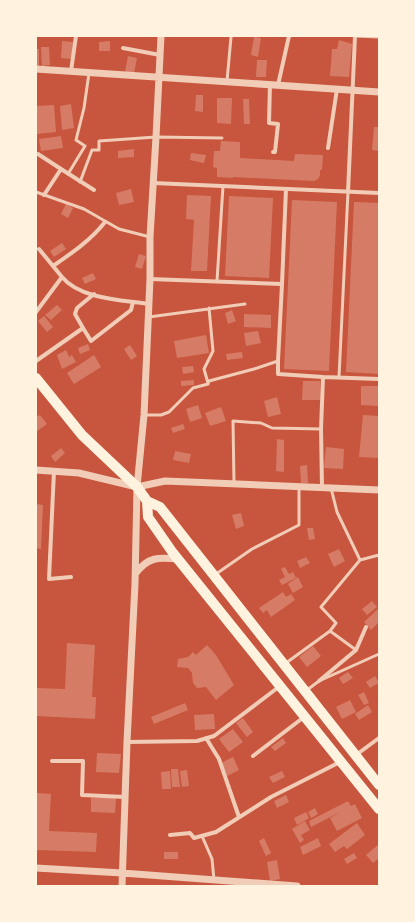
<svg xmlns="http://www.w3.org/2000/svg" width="415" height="922" font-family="'DejaVu Sans',sans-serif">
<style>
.building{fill:#d67c66}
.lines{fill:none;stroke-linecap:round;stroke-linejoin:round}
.service{stroke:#f1ccb7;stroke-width:3}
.minor{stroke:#f1ccb7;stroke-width:4}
.tertiary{stroke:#f1ccb7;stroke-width:7}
.primary{stroke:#fff3e0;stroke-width:10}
</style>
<rect width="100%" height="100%" fill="#c8553d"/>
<!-- building -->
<path class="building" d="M254,37L261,38L258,57L251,55Z
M339,40L352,44L349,77L330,76L332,49H337Z
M62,41L73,42L72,59L61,58Z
M110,41V51H99V42Z
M41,47H49L50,65L42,66Z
M36,49H39V67H36Z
M128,56L137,58L134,73L125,72Z
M257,60H267L266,77H256Z
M196,95H203V112L195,111Z
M217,98H232L231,124L217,123Z
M243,99H249L250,124H244Z
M71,104L74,128L62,130L60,106Z
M54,105L56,132L36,134V106Z
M374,127H379V151L372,150Z
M61,136L63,148L41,151L39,139Z
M221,141L240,142V158L294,161L295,154L323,155L322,170H320V175L318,179L314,181L233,177V178L217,177V168L213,167L214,151H220Z
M134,149V157L118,158V151Z
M191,153L206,155L204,163L190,160Z
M131,189L134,202L119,205L116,193Z
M187,195L211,196L207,271H191L194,220L186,219Z
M229,196L273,198L269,278L225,276Z
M292,200L337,202L329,371L284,369Z
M354,202L379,203V374L346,372Z
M66,204L73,208L68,218L61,214Z
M62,243L66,249L54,257L50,251Z
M139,254L146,256L142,269L135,267Z
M93,273L96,279L85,284L82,278Z
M57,305L62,310L51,320L45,315Z
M232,310L236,321L228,324L225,313Z
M244,314L271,315V328L244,327Z
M44,316L53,327L47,332L38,321Z
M258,331L261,343L246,346L244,333Z
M206,335L209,353L177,358L174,341Z
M88,344L90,350L80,354L78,348Z
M130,345L137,356L131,360L124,349Z
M66,350L69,357L72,355L76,362L62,369L57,355Z
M242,352L243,358L227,360L226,354Z
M94,355L101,367L74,384L67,373Z
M193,366L194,372L183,374L182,367Z
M194,380V385L181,386V381Z
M303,381H320V400H302Z
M361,386H379V406L361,405Z
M277,397L281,414L268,417L264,401Z
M198,405L202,418L190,422L186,409Z
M221,407L226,421L210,426L205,413Z
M40,415L47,424L36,432V417Z
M363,415L379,416V458L359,457Z
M183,424L185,429L173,433L171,428Z
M277,439L284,440V472L276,471Z
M326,447L344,449L343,469L324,468Z
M61,448L65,453L55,462L51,456Z
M175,451L191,454L189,463L173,460Z
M307,465L308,483H301L300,466Z
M36,504L43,505L41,549L36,548Z
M241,513L244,526L236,529L232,515Z
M307,528H313L315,539L309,540Z
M339,549L345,561L334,567L328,554Z
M306,557L310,563L300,568L297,561Z
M285,567L289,574L293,572L296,578L282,585L279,580L285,577L281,569Z
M298,577L303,587L293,593L288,584Z
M283,592L286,597L291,594L295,600L271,617L267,610L263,613L259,608Z
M372,601L377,607L367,615L362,609Z
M378,609L379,610V622L371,630L364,622Z
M67,643L95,645L92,697H96L95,719L36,716V688L65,689Z
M207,645L216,655L234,685L216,700L206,687L197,688L193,683L192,673L188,668L177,667L178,659L188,657L193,652L196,655Z
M313,646L321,656L307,667L299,657Z
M348,672L353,678L343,684L339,678Z
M375,676L379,683L370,688L366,682Z
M364,692L369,703L364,705L358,695Z
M350,700L356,712L342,719L336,707Z
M185,703L188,710L154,724L151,717Z
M368,705L372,712L359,720L355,714Z
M214,714L215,729L195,730L194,715Z
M243,718L253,732L247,737L236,723Z
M233,729L243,742L229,752L219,739Z
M283,738L286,743L275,751L271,747Z
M97,753L121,754L119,773L96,772Z
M233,757L239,770L227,776L221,763Z
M171,769H178L180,787H172Z
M187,770L189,786L182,787L180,771Z
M170,771L171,789H162L161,772Z
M282,771L285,777L273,783L269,777Z
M36,793L51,794L49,831L97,833L96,852L36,850Z
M286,795L289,802L277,808L274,801Z
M91,798H116L115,813L91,812Z
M348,801L351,806L355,804L362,818L337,831L330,818L342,811L311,827L309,821Z
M315,808L318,814L311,818L308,812Z
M306,812L309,818L297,825L294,818Z
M305,821L310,830L301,835L304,840L300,843L292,829Z
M357,823L365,835L347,849L344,846L335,852L329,844Z
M264,838L271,853L266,856L259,841Z
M318,838L321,846L303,855L300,847Z
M379,844V858L373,863L366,855Z
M164,852H178V859H164Z
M354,853L357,858L347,864L344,859Z
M277,860L280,879L270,881L267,862Z"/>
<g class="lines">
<!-- service -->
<path class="service" d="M355,36L379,37
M227,81L231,37
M68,174L85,146L76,140L84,108L89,73
M80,182L92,150H99V141L156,137L222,138
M36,192L84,209L119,229L150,237
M217,281L223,186
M149,317L245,304
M339,377L348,192
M208,383L204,369L213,351L209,308
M144,415H161L169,412L193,388L208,384L209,381L254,369L278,361
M234,483L233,421L261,423L272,428L321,429
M331,488L337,512L360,560L379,555
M216,574L252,549L299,525V487
M330,631L356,650
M286,663L330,631L336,623L321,607L360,560
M307,690L319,681L379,654
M202,836L212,859L214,880"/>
<!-- minor -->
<path class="minor" d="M123,48L160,55
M71,71L76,36
M270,84L269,123L278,124L275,152H273
M278,85L289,36
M328,148L337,89
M38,154L61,169
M153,183L379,193
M348,192L355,36
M44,195L61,169L94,190
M39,249L53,266
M62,277C80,299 122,300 148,304
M150,279L282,284L278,361V374L323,377L379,379
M282,284L286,189
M36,312L62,277L53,266C72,253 91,240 105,222
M83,328L91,341L131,310L133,302
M36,361L83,328L75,314L77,308L94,294
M54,471L49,579L71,577
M322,487L321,429L323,377
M319,681L356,650L366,627
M206,738L219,759L239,817
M127,742L197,741L214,736L280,686
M356,755L379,738
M253,756L304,717
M52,761H83L82,795L125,797
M170,835L190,833L194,838L216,832L271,797L340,762"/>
<!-- tertiary -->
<path class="tertiary" d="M36,69L379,92
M36,470L79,473L137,487L165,481L379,490
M136,573C148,557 158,557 178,559
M36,868L122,873L297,886
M122,886L127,742L135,584L137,487L144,415L150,279V237L156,137L161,36"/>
<!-- primary -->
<path class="primary" d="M36,378L82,435L137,487L147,501L160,507L379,785
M147,501L148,517L173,553L379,809"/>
</g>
<!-- border -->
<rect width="415" height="922" fill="none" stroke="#fff3e0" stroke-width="74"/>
</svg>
